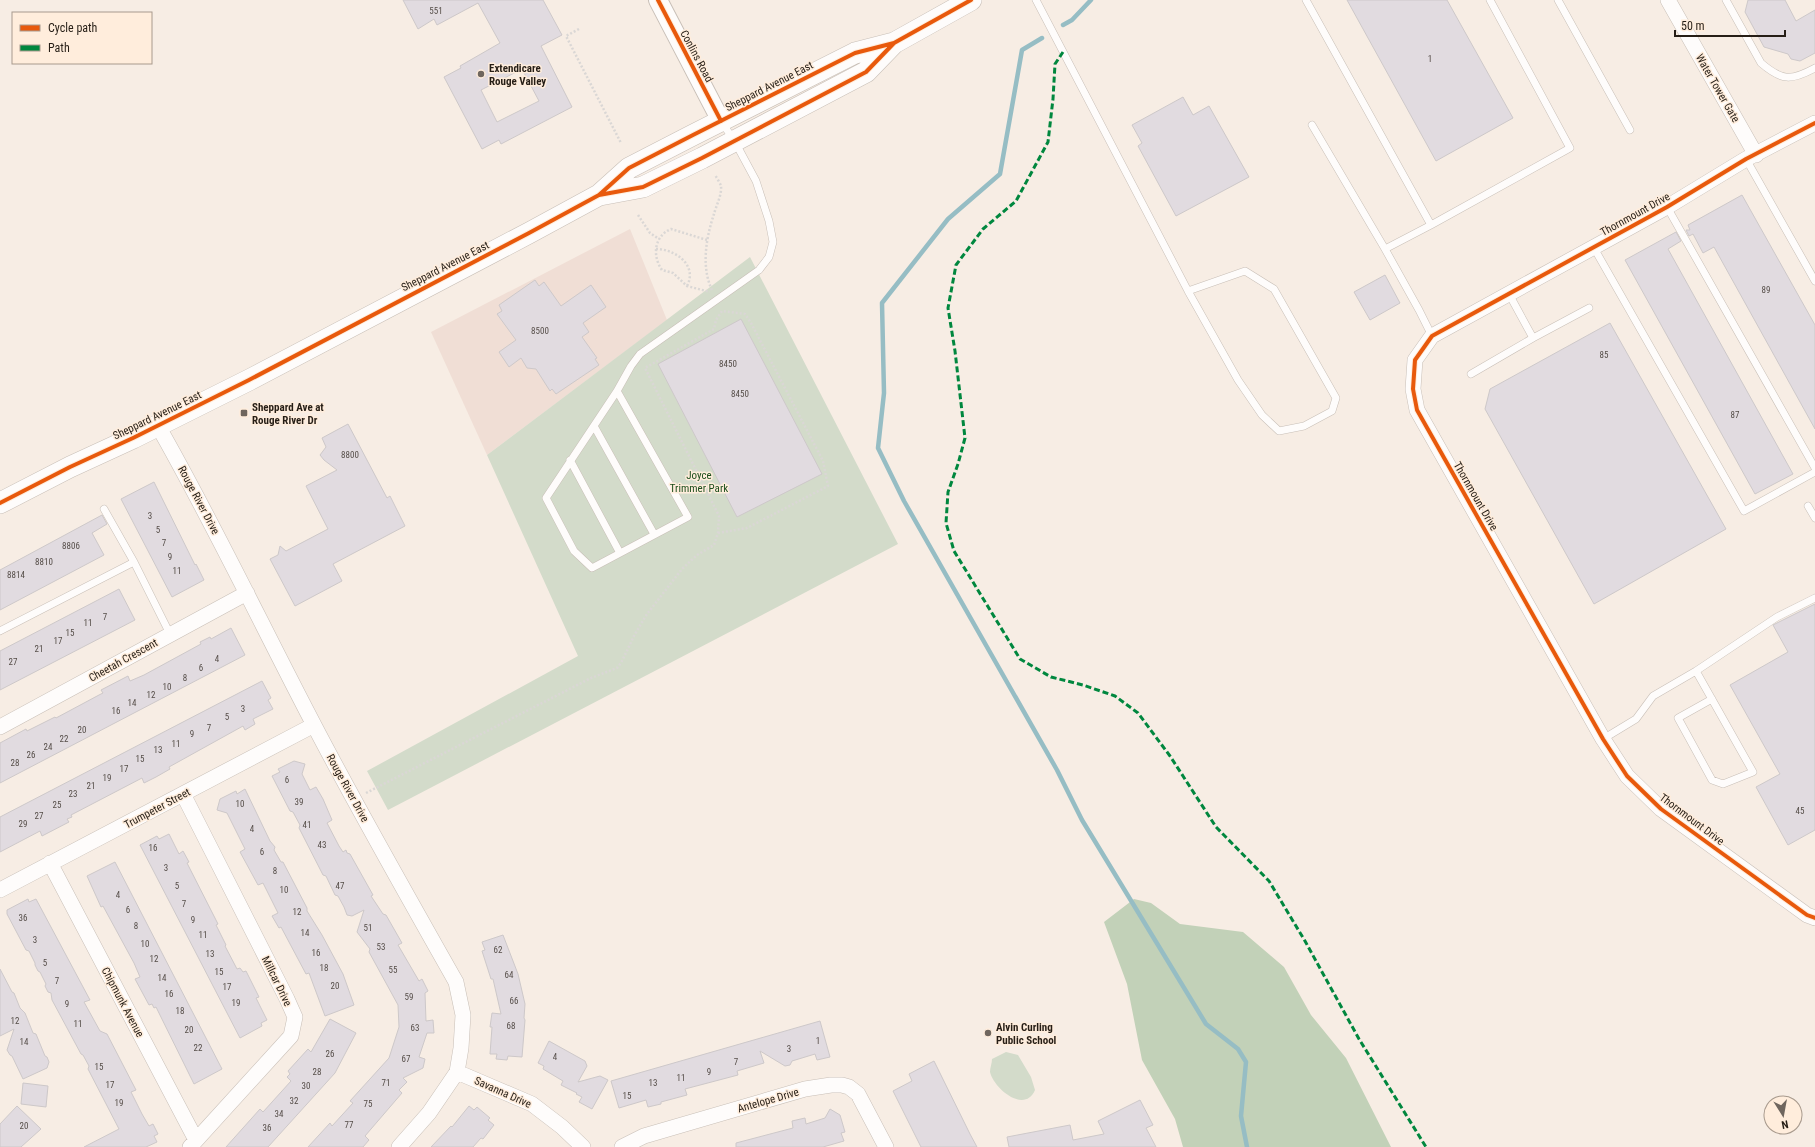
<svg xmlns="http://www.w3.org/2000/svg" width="1815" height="1147" font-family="'Roboto Condensed',sans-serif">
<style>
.commercial{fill:#f0ded5}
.green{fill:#d3dbca}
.forest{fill:#c2d1b8}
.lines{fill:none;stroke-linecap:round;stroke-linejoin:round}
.stream{stroke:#96bdc4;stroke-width:4.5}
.building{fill:#e1dbe0;stroke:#cdc8c9;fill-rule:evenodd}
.service-casing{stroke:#c8bfb7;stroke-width:8}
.minor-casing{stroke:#c8bfb7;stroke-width:16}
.tertiary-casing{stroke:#c8bfb7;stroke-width:20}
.secondary-casing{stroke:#c8bfb7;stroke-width:22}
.path{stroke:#dad7d5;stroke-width:2.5;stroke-dasharray:2 2;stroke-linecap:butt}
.service{stroke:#fefcfb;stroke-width:7}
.minor{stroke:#fefcfb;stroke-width:15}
.tertiary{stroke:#fefcfb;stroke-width:18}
.secondary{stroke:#fefcfb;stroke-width:21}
.quiet{stroke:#00873e;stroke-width:3;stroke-dasharray:6 3;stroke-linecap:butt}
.cycleway-casing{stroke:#ffeddc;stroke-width:6}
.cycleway{stroke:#e8590c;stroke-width:4}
.poi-dot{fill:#6f665e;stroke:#ffeddc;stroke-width:1.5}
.labels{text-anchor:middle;stroke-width:3;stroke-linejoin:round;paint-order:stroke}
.number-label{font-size:9px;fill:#554d48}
.street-label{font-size:11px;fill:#261e16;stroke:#ffeddc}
.poi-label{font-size:11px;font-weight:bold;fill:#261e16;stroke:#ffeddc;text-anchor:start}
.park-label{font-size:11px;fill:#1c4e1c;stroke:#ffeddc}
</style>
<rect width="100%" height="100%" fill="#f7ede4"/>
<!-- commercial -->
<path class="commercial" d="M630,229L667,320L487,455L431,332Z"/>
<!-- green -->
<path class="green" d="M750,257L898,544L388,810L367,771L578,656L487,455Z
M1006,1052L1018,1055L1031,1077L1035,1090C1025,1114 994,1089 990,1072C990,1068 992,1063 992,1059Z"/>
<!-- forest -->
<path class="forest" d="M1134,899L1151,903L1180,924L1243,932L1284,967L1311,1015L1346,1058L1391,1147H1183L1175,1119L1142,1060L1127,984L1104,922Z"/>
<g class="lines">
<!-- stream -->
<path class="stream" d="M1063,25L1072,20L1091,0
M1042,38L1022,50L1000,174L948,219L882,303L884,393L878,448L904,501L1057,770L1082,820L1206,1024L1238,1049L1246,1062L1241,1116L1247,1147"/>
</g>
<!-- building -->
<path class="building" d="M403,0H543L562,35L541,46L572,107L501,144L499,140L482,149L444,77L461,68L460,66L500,43L478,3L437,25L434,19L418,29ZM522,69L539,101L497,122L481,90Z
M1347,0H1447L1513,118L1436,161Z
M1748,0H1785L1796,21L1815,10V53L1800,61L1791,59L1788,54L1764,47L1745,12Z
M1183,97L1193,115L1209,106L1249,177L1176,216L1138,146L1142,143L1132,125Z
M1742,195L1815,325V429L1714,247L1703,253L1693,234L1689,236L1686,230H1690L1688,225Z
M1676,232L1681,241L1668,249L1793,474L1755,494L1625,260Z
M1385,275L1400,303L1370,320L1354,292Z
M535,280L539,286L544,282L561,306L591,285L606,307L583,323L589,332L582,337L597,358L595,359L599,365L556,394L552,389L550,391L536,369L527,368L521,358L509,367L499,352L516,340L497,314L502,311L499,305Z
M741,319L822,474L737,517L658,364Z
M1610,323L1726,529L1594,604L1485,409L1490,389Z
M348,424L387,498L390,496L405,526L333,564L342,581L295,606L270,559L278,555L280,546L286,551L328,529L306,486L337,470L324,460L320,455L326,447L322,438Z
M154,482L195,565L196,564L204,580L172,597L121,499Z
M102,515L107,524L92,533L104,555L0,610V570Z
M119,589L135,620L0,690V651Z
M1815,604V830L1788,845L1756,787L1780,774L1730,685L1788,652L1773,625Z
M231,628L245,655L0,783V743L26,729L27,731L55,717L56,718L99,695L103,693L101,690L128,676L130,681L144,675L201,644L200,642L210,637L211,639Z
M262,681L271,698L268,700L273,709L253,719L255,724L245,730L243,726L169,767L170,769L156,777L144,783L142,778L71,815L72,817L67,819L69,822L42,836L40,831L0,852V817Z
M294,761L305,764L302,774L310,790L316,787L323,799L332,820L327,823L339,846L343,852L346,850L347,853L350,854L373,895L371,896L383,914L386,915L402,943L398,945L419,981L422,979L428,991L425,993L426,1021L433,1020L434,1033H427L419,1057L425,1059L423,1068L403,1078L407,1082L399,1090L402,1093L365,1136L369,1140L363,1147H308L330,1123L332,1126L353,1103L350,1101L389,1058L399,1027L398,1005L369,952L370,949L357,932L364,910L352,916L347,915L344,907L338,896L335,895L326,876L323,875L299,828L300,825L293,812L290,811L272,776L280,772L278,769Z
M245,789L270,841L275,847L274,850L281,862H283L307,908V911L322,935L343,974L354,1005L325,1016L309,973L306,974L281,927L279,928L272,916L278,913L263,883L258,885L240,852L245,849L227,813L217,810L220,799L236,791L237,794Z
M169,834L179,854L183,851L189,862L187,863L218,924L216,925L226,945L225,946L237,969L240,968L243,972L246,971L259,997L256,998L267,1020L261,1023L262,1026L240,1038L140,845L157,836L159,839Z
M115,862L222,1069L194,1084L156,1007L154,1008L152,1004L149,1005L135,979L140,977L134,963L103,906L101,907L87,876Z
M28,899L29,902L36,899L90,1000L84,1002L100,1031L107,1034L136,1090L131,1092L142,1114L149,1126L153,1124L158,1134L154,1136L157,1142L146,1147H84L119,1129L88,1069L89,1066L83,1055L81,1054L52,1000L51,993L48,992L45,986L46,984L40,972L38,971L35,965V963L29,951L26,950L7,914V910Z
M503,935L518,974L525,1004L524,1018L525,1020L522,1057L508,1056L507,1060L496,1059L497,1054H490L492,1027H490L492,1013L501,1014L493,979H491L482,951L485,950L482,942Z
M0,969L12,992L14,993L20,1008L25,1013L33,1033L36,1034L45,1056L47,1057L49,1062L47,1068L23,1079L12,1056L10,1055L7,1050L14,1029L0,1036Z
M330,1019L356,1033L335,1073L268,1147H226L260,1109L263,1112L291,1081L287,1077L290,1074L288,1071L308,1049L311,1052Z
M820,1021L830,1057L817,1060L815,1054L792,1061L790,1065L785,1066L760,1051L764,1063L737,1071L738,1075L685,1089L687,1095L661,1102V1104L648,1107L646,1100L619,1108L611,1081Z
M549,1041L585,1061L587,1066L578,1082L600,1076L608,1080L592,1109L579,1102L582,1097L576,1094L577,1093L561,1085L563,1081L543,1069L544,1066L538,1063Z
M934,1061L970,1134L977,1147H921L893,1091L912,1081L909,1074Z
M23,1083L48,1086L46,1107L21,1104Z
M1140,1100L1153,1125L1146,1128L1156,1147H1009L1007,1137L1070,1125L1073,1140L1104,1134L1098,1121Z
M17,1106L41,1129L21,1147H0V1124Z
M469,1106L474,1110L477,1107L490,1118L488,1120L494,1125L483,1139L481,1138L473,1147H431L451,1126L452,1127Z
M830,1109L840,1115L845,1132L841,1133L844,1141L823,1147H736V1143L793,1128L792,1121L805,1118L806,1124L825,1118Z"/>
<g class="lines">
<defs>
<path id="service" d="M1036,0L1188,291L1238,380L1262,415L1279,431L1304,426L1332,411L1336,398L1274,289L1245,271L1188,291
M1306,0L1431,225L1570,148L1490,0
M1558,0L1630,130
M1726,0L1761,63C1782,81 1791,81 1815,68
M1312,125L1385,249L1431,225
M1746,159L1815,281
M1667,207L1815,468
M1594,248L1744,511L1815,472
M1385,249L1419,310L1432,336
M1533,338L1589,308
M1471,374L1533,338L1509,294
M617,391L546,498L574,551L592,568L688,517L617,391L631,366L640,354L759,270L769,257L773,242L769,221L756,181L734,140L722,123
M594,426L654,534
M570,460L620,553
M1808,506L1815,518
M104,509L134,562L170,634
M0,631L134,562
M1696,671L1777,617L1815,598
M1603,739L1636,719L1653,696L1696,671L1753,772L1723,784L1712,780L1678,718L1712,699"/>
<path id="minor" d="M1668,0L1756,155
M1815,123L1746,159L1667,207L1432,336L1415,360L1413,389L1417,410L1603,739L1627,776L1661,809L1807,915L1815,918
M158,426C214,524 262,626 315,727C360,813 408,897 456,982L463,1015L461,1048L457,1072L429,1113L399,1147
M0,727L247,593
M183,794L287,999L295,1017L291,1036L190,1147
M50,863L196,1140
M0,890L314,725
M457,1072L532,1104L562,1127L583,1147
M622,1147L644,1136L805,1089L831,1085H842L849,1087L858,1094L886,1147"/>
<path id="tertiary" d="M658,0L721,121"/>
<path id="secondary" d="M600,195L643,187L702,158L866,72L894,43
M0,503L70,467L133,438L249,380L529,233L599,195L629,168L693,135L855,53L894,43L971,0"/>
</defs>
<!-- service casing -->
<use href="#service" class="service-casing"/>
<!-- minor casing -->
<use href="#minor" class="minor-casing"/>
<!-- tertiary casing -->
<use href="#tertiary" class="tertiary-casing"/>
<!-- secondary casing -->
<use href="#secondary" class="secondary-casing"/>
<!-- path -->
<path class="path" d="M579,29L566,36L621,143
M638,215L650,233L659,239
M707,240L671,229C654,236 652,256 662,270L673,273L687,286L710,292
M656,249C675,249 698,265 687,286
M712,290C701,267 706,238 714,214C716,206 722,195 721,186C720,183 717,178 715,175
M366,793L591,678L617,668L621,663L635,634L647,614L682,569L697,555L714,545L718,533L719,516L645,368L714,329L716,320L722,311L745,314L751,323L823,461L828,486L747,528L718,533"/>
<!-- service -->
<use href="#service" class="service"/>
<!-- minor -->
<use href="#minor" class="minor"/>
<!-- tertiary -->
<use href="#tertiary" class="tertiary"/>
<!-- secondary -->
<use href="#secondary" class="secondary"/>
<!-- quiet -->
<path class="quiet" d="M1063,52L1055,64L1053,99L1048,142L1016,201L983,229L956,265L948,308L955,351L965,438L958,464L948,492L946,523L954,551L1020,659L1051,677L1083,685L1115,696L1138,713L1170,756L1216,827L1269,881L1305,941L1359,1039L1426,1147"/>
<defs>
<path id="cycleway" d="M658,0L721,121
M1815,123L1746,159L1667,207L1432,336L1415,360L1413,389L1417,410L1603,739L1627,776L1661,809L1807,915L1815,918
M599,195L643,187L702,158L866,72L894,43
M0,503L70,467L133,438L249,380L529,233L599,195L629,168L693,135L855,53L894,43L971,0"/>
</defs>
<!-- cycleway casing -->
<use href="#cycleway" class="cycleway-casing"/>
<!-- cycleway -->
<use href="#cycleway" class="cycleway"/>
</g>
<!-- markers -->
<g class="poi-dot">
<circle cx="481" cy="74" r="4"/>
<rect x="240" y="409" width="8" height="8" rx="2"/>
<circle cx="988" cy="1033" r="4"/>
</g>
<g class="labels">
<!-- number labels -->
<g class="number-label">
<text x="436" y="14">551</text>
<text x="1430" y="62">1</text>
<text x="1766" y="293">89</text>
<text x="540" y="334">8500</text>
<text x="1604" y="358">85</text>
<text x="728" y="367">8450</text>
<text x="740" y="397">8450</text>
<text x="1735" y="418">87</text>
<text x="350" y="458">8800</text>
<text x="150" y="519">3</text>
<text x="158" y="533">5</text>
<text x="164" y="546">7</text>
<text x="71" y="549">8806</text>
<text x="170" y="560">9</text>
<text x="44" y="565">8810</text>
<text x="177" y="574">11</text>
<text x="16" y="578">8814</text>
<text x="105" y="620">7</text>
<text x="88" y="626">11</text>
<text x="70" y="636">15</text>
<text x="58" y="644">17</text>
<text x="39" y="652">21</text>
<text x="217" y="662">4</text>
<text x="13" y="665">27</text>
<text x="201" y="671">6</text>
<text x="185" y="681">8</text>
<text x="167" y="690">10</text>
<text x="151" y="698">12</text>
<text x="132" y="706">14</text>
<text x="243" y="712">3</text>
<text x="116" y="714">16</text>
<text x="227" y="720">5</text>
<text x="209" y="731">7</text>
<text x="82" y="733">20</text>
<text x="192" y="737">9</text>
<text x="64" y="742">22</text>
<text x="176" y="747">11</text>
<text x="48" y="750">24</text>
<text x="158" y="753">13</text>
<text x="31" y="758">26</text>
<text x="140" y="762">15</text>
<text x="15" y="766">28</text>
<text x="124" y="772">17</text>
<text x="107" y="781">19</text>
<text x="287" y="783">6</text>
<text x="91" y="789">21</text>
<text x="73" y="797">23</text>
<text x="299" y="805">39</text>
<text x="240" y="807">10</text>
<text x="57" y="808">25</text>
<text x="1800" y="814">45</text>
<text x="39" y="819">27</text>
<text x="23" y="827">29</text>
<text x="307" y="828">41</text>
<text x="252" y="832">4</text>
<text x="322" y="848">43</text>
<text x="153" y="851">16</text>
<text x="262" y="855">6</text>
<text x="166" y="871">3</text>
<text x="275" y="874">8</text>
<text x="177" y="889">5</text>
<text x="340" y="889">47</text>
<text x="284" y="893">10</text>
<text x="118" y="898">4</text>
<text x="184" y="907">7</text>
<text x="128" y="913">6</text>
<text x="297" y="915">12</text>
<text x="23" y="921">36</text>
<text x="193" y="923">9</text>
<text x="136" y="929">8</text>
<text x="368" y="931">51</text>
<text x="305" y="936">14</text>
<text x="203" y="938">11</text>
<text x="35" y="943">3</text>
<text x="145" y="947">10</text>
<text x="381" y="950">53</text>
<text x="498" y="953">62</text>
<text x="316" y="956">16</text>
<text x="210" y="957">13</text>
<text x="154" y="962">12</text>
<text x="45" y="966">5</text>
<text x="324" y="971">18</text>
<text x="393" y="973">55</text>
<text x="219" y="975">15</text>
<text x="509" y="978">64</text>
<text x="162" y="981">14</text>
<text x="57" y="984">7</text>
<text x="335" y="989">20</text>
<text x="227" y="990">17</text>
<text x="169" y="997">16</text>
<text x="409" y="1000">59</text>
<text x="514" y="1004">66</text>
<text x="236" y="1006">19</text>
<text x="67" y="1007">9</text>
<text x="180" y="1014">18</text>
<text x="15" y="1024">12</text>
<text x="78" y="1027">11</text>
<text x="511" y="1029">68</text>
<text x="415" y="1031">63</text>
<text x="189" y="1033">20</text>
<text x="818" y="1044">1</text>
<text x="24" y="1045">14</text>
<text x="198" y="1051">22</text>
<text x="789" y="1052">3</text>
<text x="330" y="1057">26</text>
<text x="555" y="1060">4</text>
<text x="406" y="1062">67</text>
<text x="736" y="1065">7</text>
<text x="99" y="1070">15</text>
<text x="317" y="1075">28</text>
<text x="709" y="1075">9</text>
<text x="681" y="1081">11</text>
<text x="386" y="1086">71</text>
<text x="653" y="1086">13</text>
<text x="110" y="1088">17</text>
<text x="306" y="1089">30</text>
<text x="627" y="1099">15</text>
<text x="294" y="1104">32</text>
<text x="119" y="1106">19</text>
<text x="368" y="1107">75</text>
<text x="279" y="1117">34</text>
<text x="349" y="1128">77</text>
<text x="24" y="1129">20</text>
<text x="267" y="1131">36</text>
</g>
<!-- street labels -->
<g class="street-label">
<text transform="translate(697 56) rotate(62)" y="4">Conlins Road</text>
<text transform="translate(769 86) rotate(-27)" y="4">Sheppard Avenue East</text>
<text transform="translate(1718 88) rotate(60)" y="4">Water Tower Gate</text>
<text transform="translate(1635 214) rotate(-29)" y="4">Thornmount Drive</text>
<text transform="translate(445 266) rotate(-27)" y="4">Sheppard Avenue East</text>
<text transform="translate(157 415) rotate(-26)" y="4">Sheppard Avenue East</text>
<text transform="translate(1476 496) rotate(60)" y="4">Thornmount Drive</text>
<text transform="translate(199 500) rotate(62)" y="4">Rouge River Drive</text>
<text transform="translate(123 660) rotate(-29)" y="4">Cheetah Crescent</text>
<text transform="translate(348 788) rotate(61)" y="4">Rouge River Drive</text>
<text transform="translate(157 808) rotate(-28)" y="4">Trumpeter Street</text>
<text transform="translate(1692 819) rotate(37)" y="4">Thornmount Drive</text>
<text transform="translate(277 981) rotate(64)" y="4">Millcar Drive</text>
<text transform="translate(123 1002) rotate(62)" y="4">Chipmunk Avenue</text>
<text transform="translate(503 1092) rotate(24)" y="4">Savanna Drive</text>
<text transform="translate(768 1100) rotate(-16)" y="4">Antelope Drive</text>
</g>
<!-- poi labels -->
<g class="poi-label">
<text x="489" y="72">Extendicare<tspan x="489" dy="13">Rouge Valley</tspan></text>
<text x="252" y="411">Sheppard Ave at<tspan x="252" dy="13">Rouge River Dr</tspan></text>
<text x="996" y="1031">Alvin Curling<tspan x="996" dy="13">Public School</tspan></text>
</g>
<!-- park labels -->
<g class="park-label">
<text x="699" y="479">Joyce<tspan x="699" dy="13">Trimmer Park</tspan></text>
</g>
</g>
<!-- legend -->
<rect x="12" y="12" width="140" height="52" fill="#ffeddc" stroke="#a89a8d"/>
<rect x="20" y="25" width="20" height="6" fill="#e8590c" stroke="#a89a8d"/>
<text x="48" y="32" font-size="12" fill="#261e16">Cycle path</text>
<rect x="20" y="45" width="20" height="6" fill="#00873e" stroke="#a89a8d"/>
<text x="48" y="52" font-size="12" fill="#261e16">Path</text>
<!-- north arrow -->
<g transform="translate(1783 1115) rotate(169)"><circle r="19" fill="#ffeddc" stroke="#a89a8d"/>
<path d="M0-3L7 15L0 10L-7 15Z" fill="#6f665e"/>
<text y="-6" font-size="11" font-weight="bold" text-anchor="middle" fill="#261e16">N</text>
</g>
<!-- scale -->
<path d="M1675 30v6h110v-6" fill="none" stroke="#261e16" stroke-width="2"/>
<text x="1681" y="30" font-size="12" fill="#261e16" stroke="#ffeddc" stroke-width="3" paint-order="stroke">50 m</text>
</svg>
